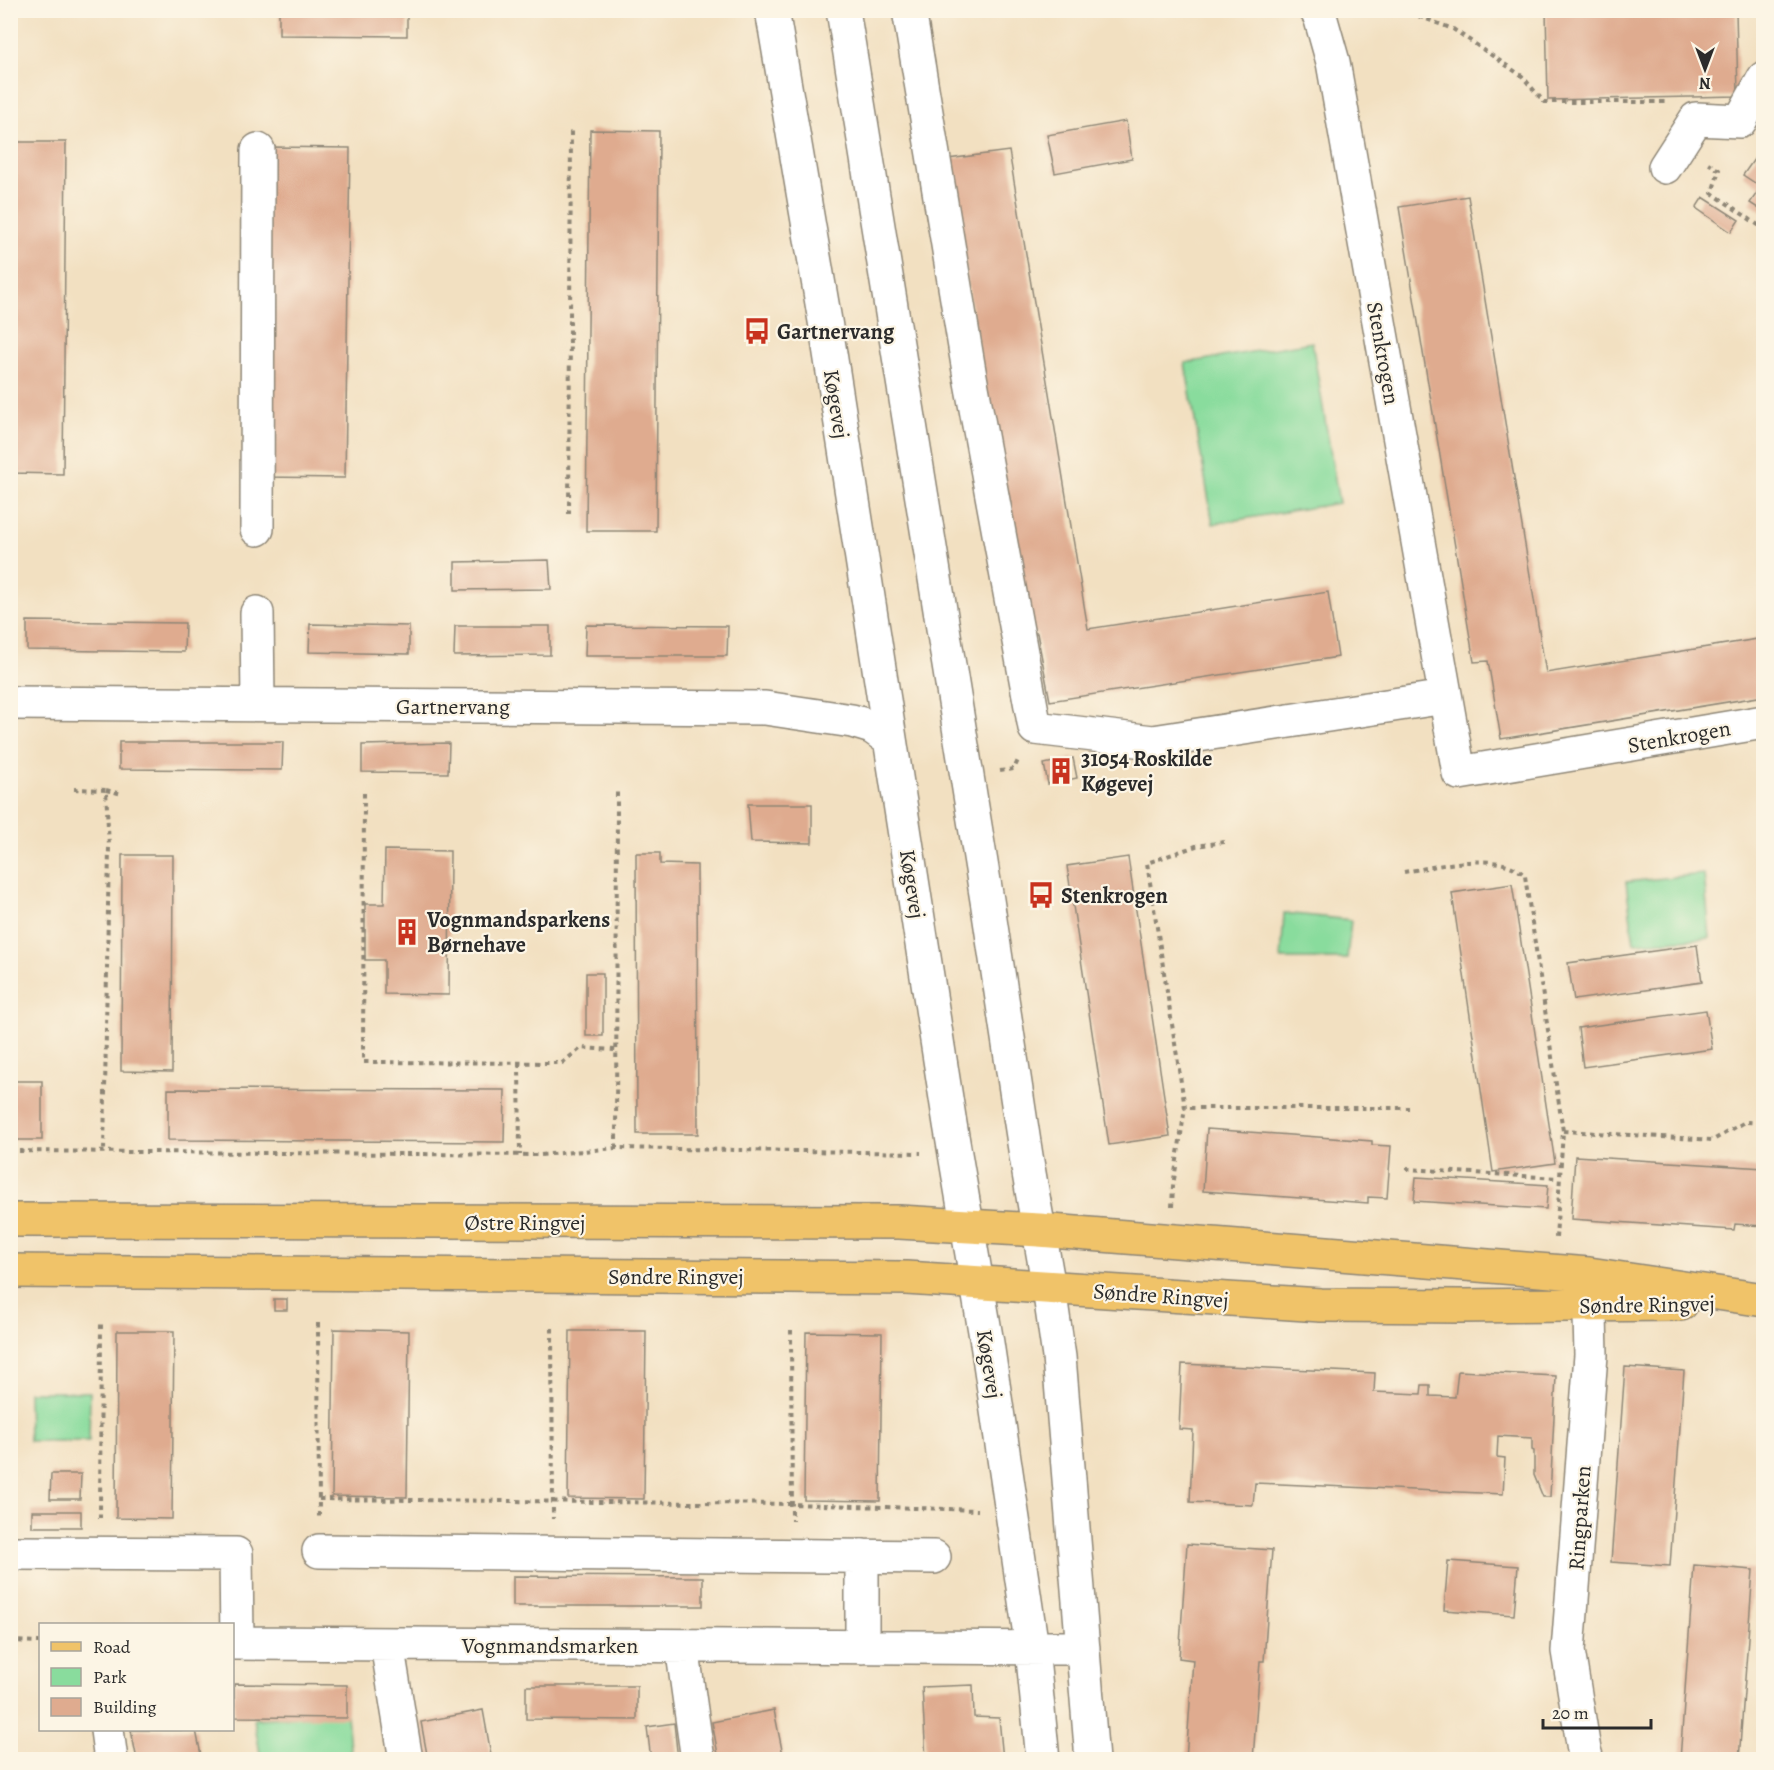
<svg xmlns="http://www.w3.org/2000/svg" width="1774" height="1770" font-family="Alegreya,serif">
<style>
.green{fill:#89dc9d;stroke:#5a8464;stroke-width:1.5}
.building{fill:#dfab8f}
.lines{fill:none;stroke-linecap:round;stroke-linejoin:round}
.minor-casing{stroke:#8e8676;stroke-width:36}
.major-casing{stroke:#8e8676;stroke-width:36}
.path{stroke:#8e8676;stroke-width:4;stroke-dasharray:4.5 4.5;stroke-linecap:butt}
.minor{stroke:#fff;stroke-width:33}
.major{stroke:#f0c369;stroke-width:33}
.labels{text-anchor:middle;stroke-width:4.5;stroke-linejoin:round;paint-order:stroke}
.poi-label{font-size:22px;font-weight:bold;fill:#2b2b2b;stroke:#fcf5e5;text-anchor:start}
.street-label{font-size:22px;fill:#2b2b2b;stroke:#fcf5e5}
</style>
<rect width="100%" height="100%" fill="#fcf5e5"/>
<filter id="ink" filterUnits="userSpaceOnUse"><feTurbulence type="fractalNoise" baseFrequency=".0167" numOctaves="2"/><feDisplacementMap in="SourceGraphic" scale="12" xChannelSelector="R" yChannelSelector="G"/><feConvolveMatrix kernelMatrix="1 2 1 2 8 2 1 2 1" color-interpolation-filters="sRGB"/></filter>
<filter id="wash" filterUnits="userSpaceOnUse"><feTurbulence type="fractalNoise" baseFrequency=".008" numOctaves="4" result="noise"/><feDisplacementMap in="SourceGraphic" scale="24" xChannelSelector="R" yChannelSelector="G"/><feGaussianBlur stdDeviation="1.35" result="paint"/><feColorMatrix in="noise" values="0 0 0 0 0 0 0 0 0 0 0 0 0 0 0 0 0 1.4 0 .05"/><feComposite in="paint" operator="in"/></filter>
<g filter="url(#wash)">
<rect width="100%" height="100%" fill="#f2e0c1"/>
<!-- green -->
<path class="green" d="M1312,342L1339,503L1213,524L1185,363Z
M1704,874L1710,938L1634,943L1626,882Z
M1284,913L1351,920L1347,959H1281Z
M28,1392H90L89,1441H29Z
M347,1715L351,1759H261L254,1719Z"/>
<g id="blocks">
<!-- building -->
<path class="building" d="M279,10H407V36L279,35Z
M1546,10H1736L1738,96L1548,100Z
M1126,121L1132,159L1055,173L1047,135Z
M590,130L659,131L656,531H586Z
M10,142H66L63,474L10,473Z
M1764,145V212L1750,203L1761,187L1743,175Z
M269,147L350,148L345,478L263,477Z
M1009,151L1088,629L1328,592L1338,657L1050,701L1037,633H1023L948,159Z
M1468,196L1546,673L1764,638V696L1501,739L1488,661L1474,662L1399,207Z
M1703,197L1739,220L1731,232L1696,208Z
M549,560L551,589L455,590V562Z
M27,621L185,623L184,652L27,650Z
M310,624L409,626V654L309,652Z
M586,625L728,626L727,656H585Z
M455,626H550V655L454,656Z
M119,742H283L282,770L119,769Z
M449,743L448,773L362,772V745Z
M1073,758L1077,778L1048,784L1044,764Z
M748,804H812V843L751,842Z
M385,850L450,851L449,995L384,994V960H365V904H384Z
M636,853H660V864L697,865L698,1134H637Z
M122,855H173L172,1072L121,1071Z
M1128,857L1170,1136L1109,1145L1067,866Z
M1512,884L1555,1163L1493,1172L1452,893Z
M1697,945L1702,982L1574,1000L1568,963Z
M586,973H603V1036H586Z
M1706,1010L1712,1049L1583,1067L1578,1028Z
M10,1081H42V1140H10Z
M168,1089L505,1090L504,1142L168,1140Z
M1207,1129L1372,1141V1145L1391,1146L1387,1198L1368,1197V1203L1203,1191Z
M1575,1156L1764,1168V1226L1735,1224L1734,1230L1571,1219Z
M1416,1177L1548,1185L1546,1209L1414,1201Z
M274,1299H287V1310H274Z
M334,1329L409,1331L407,1497L332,1496Z
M117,1331H174L172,1519L116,1518Z
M570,1331H646L644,1499L568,1498Z
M806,1332L882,1333L880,1501L804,1500Z
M1182,1364L1375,1373L1374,1392L1421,1394L1422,1385H1430V1396L1455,1397L1458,1371L1556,1376L1550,1497H1543L1534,1475V1451L1532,1450V1438L1498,1436L1497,1457L1505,1458L1503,1494L1255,1483L1253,1505L1190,1502L1193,1430L1179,1429Z
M1625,1367L1684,1371L1670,1566L1611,1562Z
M51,1474H81L80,1499H50Z
M32,1511H81V1527H32Z
M1187,1544L1272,1550L1264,1661H1260L1253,1760H1186L1193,1660L1179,1658Z
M1448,1561L1518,1566L1514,1615L1444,1610Z
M1694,1565L1753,1570L1739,1760H1680Z
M513,1576L703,1577V1606H513Z
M234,1684L347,1685V1718L234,1717Z
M973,1685L974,1717L999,1718L1003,1760H926L922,1687Z
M526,1686H637V1720L526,1719Z
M15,1701L16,1714L10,1715V1702Z
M483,1710L492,1760H428L421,1722Z
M774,1710L784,1760H719L712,1722Z
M674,1723L678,1760H651L647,1727Z
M131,1730H196L202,1760H137Z"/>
</g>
</g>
<g filter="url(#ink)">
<use href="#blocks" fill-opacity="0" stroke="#8e8676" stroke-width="1.5"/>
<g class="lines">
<defs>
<path id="minor" d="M772,10L825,321L950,1124L987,1343L1032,1648L1043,1760
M843,10L987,900L1026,1156L1049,1288L1059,1357L1092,1760
M909,10L969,371L1035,728L1153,742L1445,697
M1316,10L1320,16L1333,62L1459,773L1764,722
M1665,167L1696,119L1740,121L1764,78
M257,529L258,150
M257,613L258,704
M10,703L765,708L852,721L872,727L890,740
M319,1551L934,1557
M10,1553L236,1554L237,1643
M862,1556V1647
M232,1643L1083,1648
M387,1644L406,1760
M682,1646L698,1760
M107,1730L111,1760
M1587,1760L1584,1750L1568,1651L1591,1355L1589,1276"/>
<path id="major" d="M10,1220L899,1222L1039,1230L1589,1274L1764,1300
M10,1271L906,1278L1321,1305L1460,1306L1681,1304"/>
</defs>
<!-- minor casing -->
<use href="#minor" class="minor-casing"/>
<!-- major casing -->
<use href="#major" class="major-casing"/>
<!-- path -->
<path class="path" d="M1402,10L1453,29L1522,76L1544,102H1666
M1708,163L1719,170L1712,193L1764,229
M569,514L571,130
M1000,771L1014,769L1019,758
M74,789L106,790L109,846L104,1153
M106,790L122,794
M364,793L363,1062L562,1063L581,1048L616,1050
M1224,842L1196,846L1147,863L1185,1108H1409
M1404,872C1436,867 1501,849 1525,876L1563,1131L1556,1238
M519,1063L520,1155
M1563,1131L1713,1140L1745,1122L1764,1123
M616,1148L617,792
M10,1151L540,1155L616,1148L921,1153
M1406,1169L1558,1178
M1172,1207L1173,1186L1185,1108
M318,1323L319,1518
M552,1328L553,1519
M791,1330L792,1521
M319,1499L792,1504L978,1510
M100,1518L101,1320
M10,1641L40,1642"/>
<!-- minor -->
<use href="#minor" class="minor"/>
<!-- major -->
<use href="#major" class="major"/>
</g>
</g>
<!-- icons -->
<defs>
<symbol id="bus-bare" viewBox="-9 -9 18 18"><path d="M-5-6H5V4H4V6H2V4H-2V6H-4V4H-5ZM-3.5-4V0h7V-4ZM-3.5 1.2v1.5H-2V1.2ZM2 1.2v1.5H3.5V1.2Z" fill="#c8321e" stroke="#fcf5e5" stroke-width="2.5" paint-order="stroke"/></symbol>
<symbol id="building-bare" viewBox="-9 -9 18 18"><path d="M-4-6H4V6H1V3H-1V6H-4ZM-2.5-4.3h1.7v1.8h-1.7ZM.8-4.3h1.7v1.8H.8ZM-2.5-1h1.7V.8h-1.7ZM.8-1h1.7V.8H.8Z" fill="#c8321e" stroke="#fcf5e5" stroke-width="2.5" paint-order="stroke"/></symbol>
</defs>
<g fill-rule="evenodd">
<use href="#bus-bare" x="738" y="312" width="38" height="38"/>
<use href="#building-bare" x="1042" y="752" width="38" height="38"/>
<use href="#bus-bare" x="1022" y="876" width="38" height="38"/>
<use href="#building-bare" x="388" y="913" width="38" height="38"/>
</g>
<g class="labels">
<!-- poi labels -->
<g class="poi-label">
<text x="777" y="339">Gartnervang</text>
<text x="1081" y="766">31054 Roskilde<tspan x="1081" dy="25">Køgevej</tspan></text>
<text x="1061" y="903">Stenkrogen</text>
<text x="427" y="927">Vognmandsparkens<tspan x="427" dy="25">Børnehave</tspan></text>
</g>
<!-- street labels -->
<g class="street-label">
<text transform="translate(1384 353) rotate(80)" y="8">Stenkrogen</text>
<text transform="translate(837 404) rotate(81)" y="8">Køgevej</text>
<text x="453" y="714">Gartnervang</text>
<text transform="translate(1679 736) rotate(-10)" y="8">Stenkrogen</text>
<text transform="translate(913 884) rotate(81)" y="8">Køgevej</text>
<text x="525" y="1230">Østre Ringvej</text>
<text x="676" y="1284">Søndre Ringvej</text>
<text transform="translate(1161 1295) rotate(4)" y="8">Søndre Ringvej</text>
<text transform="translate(1647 1304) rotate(-1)" y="8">Søndre Ringvej</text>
<text transform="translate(990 1364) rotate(81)" y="8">Køgevej</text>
<text transform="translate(1579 1518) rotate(-86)" y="8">Ringparken</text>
<text x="550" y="1653">Vognmandsmarken</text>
</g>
</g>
<!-- margin -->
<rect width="1774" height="1770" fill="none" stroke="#fcf5e5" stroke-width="36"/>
<!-- legend -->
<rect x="39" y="1623" width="195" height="108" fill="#fcf5e5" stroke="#a8a49b" stroke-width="1.5"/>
<rect x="51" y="1642" width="30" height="9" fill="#f0c369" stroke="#a8a49b" stroke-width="1.5"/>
<text x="93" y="1653" font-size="18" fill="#2b2b2b">Road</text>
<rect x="51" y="1668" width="30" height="18" fill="#89dc9d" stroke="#a8a49b" stroke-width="1.5"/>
<text x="93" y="1683" font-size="18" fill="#2b2b2b">Park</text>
<rect x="51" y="1698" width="30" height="18" fill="#dfab8f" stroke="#a8a49b" stroke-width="1.5"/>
<text x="93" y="1713" font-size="18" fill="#2b2b2b">Building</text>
<!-- north arrow -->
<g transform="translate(1705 69) rotate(180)" stroke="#fcf5e5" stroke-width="4.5" paint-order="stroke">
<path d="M0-4.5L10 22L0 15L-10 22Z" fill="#2b2b2b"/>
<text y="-9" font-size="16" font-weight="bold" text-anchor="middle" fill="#2b2b2b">N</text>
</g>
<!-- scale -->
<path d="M1543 1719v9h108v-9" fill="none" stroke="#2b2b2b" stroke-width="3"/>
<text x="1552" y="1719" font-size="18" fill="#2b2b2b" stroke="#fcf5e5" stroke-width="4.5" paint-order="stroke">20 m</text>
</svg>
